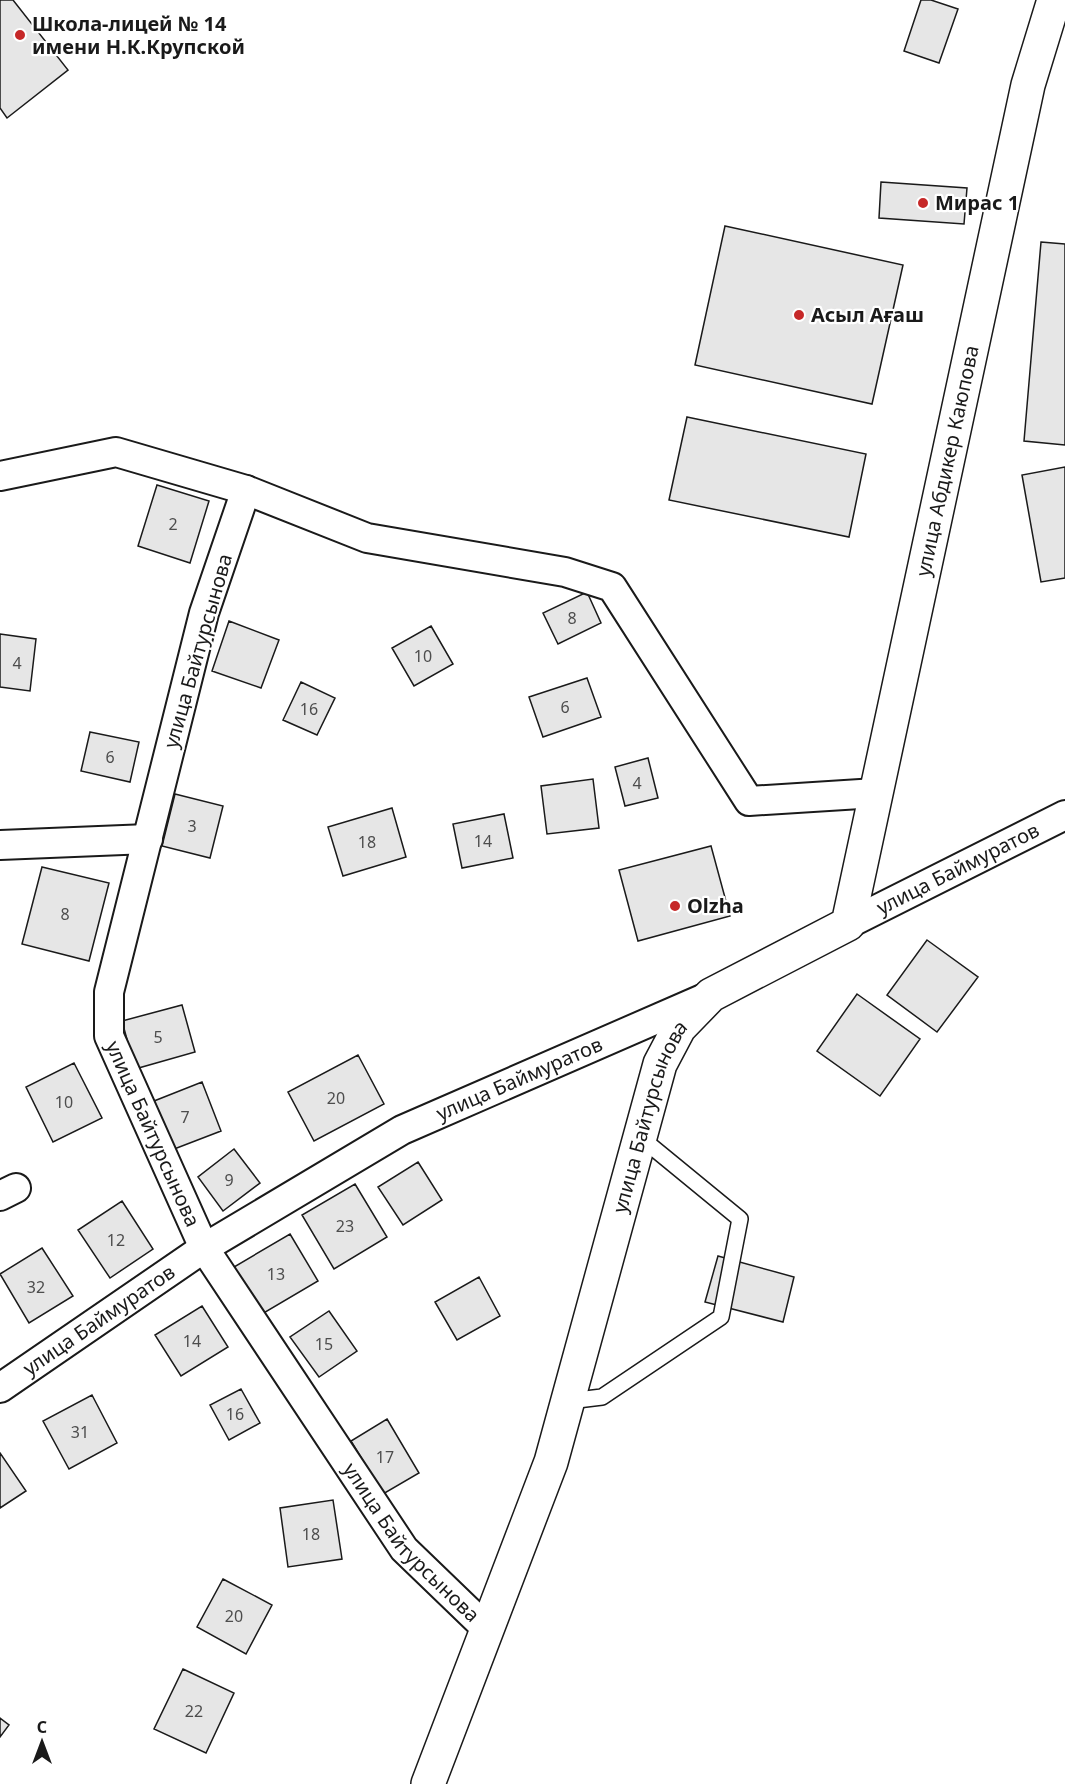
<svg xmlns="http://www.w3.org/2000/svg" width="1065" height="1784" font-family="'Noto Sans',sans-serif">
<style>
.building{fill:#e6e6e6;stroke:#1a1a1a;stroke-width:1.5}
.lines{fill:none;stroke-linecap:round;stroke-linejoin:round}
.service-casing{stroke:#1a1a1a;stroke-width:18}
.minor-casing{stroke:#1a1a1a;stroke-width:32}
.tertiary-casing{stroke:#1a1a1a;stroke-width:36}
.service{stroke:#fff;stroke-width:15}
.minor{stroke:#fff;stroke-width:28}
.tertiary{stroke:#fff;stroke-width:33}
.poi-dot{fill:#c62828;stroke:#fff;stroke-width:2}
.labels{text-anchor:middle;stroke-width:4.5;stroke-linejoin:round;paint-order:stroke}
.number-label{font-size:16px;fill:#4d4d4d}
.poi-label{font-size:20px;font-weight:bold;fill:#1a1a1a;stroke:#fff;text-anchor:start}
.street-label{font-size:20px;fill:#1a1a1a;stroke:#fff}
</style>
<rect width="100%" height="100%" fill="#fff"/>
<!-- building -->
<path class="building" d="M0,0H13L68,70L7,118L0,108Z
M921,0H931L958,9L939,63L904,51Z
M881,182L967,188L964,224L879,218Z
M725,226L903,265L872,404L695,365Z
M1041,242L1065,244V445L1024,441Z
M687,417L866,454L849,537L669,500Z
M1065,467V578L1041,582L1022,475Z
M157,485L209,501L190,563L138,546Z
M587,592L601,623L558,644L543,613Z
M229,621L279,640L261,688L212,671Z
M431,626L453,664L414,686L392,648Z
M0,634L36,639L30,691L0,687Z
M587,678L601,717L543,737L529,697Z
M301,682L335,698L317,735L283,720Z
M90,732L139,742L130,782L81,771Z
M648,758L658,798L625,806L615,767Z
M593,779L599,828L547,834L541,786Z
M175,794L223,806L210,858L162,846Z
M392,808L406,857L343,876L328,827Z
M504,814L513,858L462,868L453,824Z
M711,846L730,916L638,941L619,870Z
M42,867L109,883L89,961L22,944Z
M927,940L978,977L937,1032L887,995Z
M857,994L920,1039L880,1096L817,1051Z
M182,1005L195,1052L135,1069L122,1021Z
M358,1055L384,1104L314,1141L288,1092Z
M74,1063L102,1118L53,1142L26,1087Z
M202,1082L221,1131L169,1151L149,1103Z
M234,1149L260,1183L223,1211L198,1177Z
M418,1162L442,1200L403,1225L378,1187Z
M355,1184L387,1237L334,1269L302,1215Z
M122,1201L153,1249L110,1278L78,1230Z
M290,1234L318,1281L262,1314L234,1267Z
M42,1248L73,1296L29,1323L0,1274Z
M718,1256L794,1277L783,1322L705,1302Z
M479,1277L500,1316L457,1340L435,1302Z
M202,1306L228,1347L181,1376L155,1335Z
M329,1311L357,1351L319,1377L290,1337Z
M241,1389L260,1423L229,1440L210,1405Z
M92,1395L117,1443L69,1469L43,1421Z
M387,1419L419,1473L383,1494L351,1441Z
M0,1453L26,1491L0,1508Z
M333,1500L342,1559L288,1567L280,1508Z
M223,1579L272,1605L246,1654L197,1627Z
M183,1669L234,1693L206,1753L154,1729Z
M0,1718L9,1725L0,1737Z"/>
<g class="lines">
<defs>
<path id="service" d="M569,1401L602,1397L721,1317L740,1219L640,1137"/>
<g id="minor">
<path d="M0,476L116,452L246,490L367,538L565,572L612,587L749,801L876,793"/>
<path id="s1" d="M246,490L204,613L109,992V1036L204,1248L404,1549L487,1629"/>
<path d="M0,845L148,839"/>
<path id="s2" d="M848,924L1065,815"/>
<path d="M0,1196L16,1188"/>
<path id="s3" d="M0,1388L204,1248L402,1130L707,997"/>
</g>
<g id="tertiary">
<path id="s4" d="M428,1784L551,1462L660,1064L679,1028L711,995L848,924L1028,85L1054,0"/>
</g>
</defs>
<!-- service casing -->
<use href="#service" class="service-casing"/>
<!-- minor casing -->
<use href="#minor" class="minor-casing"/>
<!-- tertiary casing -->
<use href="#tertiary" class="tertiary-casing"/>
<!-- service -->
<use href="#service" class="service"/>
<!-- minor -->
<use href="#minor" class="minor"/>
<!-- tertiary -->
<use href="#tertiary" class="tertiary"/>
</g>
<!-- markers -->
<g class="poi-dot">
<circle cx="20" cy="35" r="6"/>
<circle cx="923" cy="203" r="6"/>
<circle cx="799" cy="315" r="6"/>
<circle cx="675" cy="906" r="6"/>
</g>
<g class="labels">
<!-- number labels -->
<g class="number-label">
<text x="173" y="530">2</text>
<text x="572" y="624">8</text>
<text x="423" y="662">10</text>
<text x="17" y="669">4</text>
<text x="565" y="713">6</text>
<text x="309" y="715">16</text>
<text x="110" y="763">6</text>
<text x="637" y="789">4</text>
<text x="192" y="832">3</text>
<text x="483" y="847">14</text>
<text x="367" y="848">18</text>
<text x="65" y="920">8</text>
<text x="158" y="1043">5</text>
<text x="336" y="1104">20</text>
<text x="64" y="1108">10</text>
<text x="185" y="1123">7</text>
<text x="229" y="1186">9</text>
<text x="345" y="1232">23</text>
<text x="116" y="1246">12</text>
<text x="276" y="1280">13</text>
<text x="36" y="1293">32</text>
<text x="192" y="1347">14</text>
<text x="324" y="1350">15</text>
<text x="235" y="1420">16</text>
<text x="80" y="1438">31</text>
<text x="385" y="1463">17</text>
<text x="311" y="1540">18</text>
<text x="234" y="1622">20</text>
<text x="194" y="1717">22</text>
</g>
<!-- poi labels -->
<g class="poi-label">
<text x="32" y="31">Школа-лицей № 14<tspan x="32" dy="23">имени Н.К.Крупской</tspan></text>
<text x="935" y="210">Мирас 1</text>
<text x="811" y="322">Асыл Ағаш</text>
<text x="687" y="913">Olzha</text>
</g>
<!-- street labels -->
<g class="street-label">
<text dy="7" stroke="none"><textPath href="#s4" startOffset="1472">улица Абдикер Каюпова</textPath></text>
<text transform="translate(198 651) rotate(-74)" y="7">улица Байтурсынова</text>
<text dy="7" stroke="none"><textPath href="#s2" startOffset="123">улица Баймуратов</textPath></text>
<text dy="7" stroke="none"><textPath href="#s3" startOffset="606">улица Баймуратов</textPath></text>
<text dy="7" stroke="none"><textPath href="#s4" startOffset="704">улица Байтурсынова</textPath></text>
<text dy="7" stroke="none"><textPath href="#s1" startOffset="672">улица Байтурсынова</textPath></text>
<text dy="7" stroke="none"><textPath href="#s3" startOffset="120">улица Баймуратов</textPath></text>
<text dy="7" stroke="none"><textPath href="#s1" startOffset="1158">улица Байтурсынова</textPath></text>
</g>
</g>
<!-- north arrow -->
<g transform="translate(42 1742)" stroke="#ffffff" stroke-width="4.5" paint-order="stroke">
<path d="M0-4.5L10 22L0 15L-10 22Z" fill="#1a1a1a"/>
<text y="-9" font-size="16" font-weight="bold" text-anchor="middle" fill="#1a1a1a">С</text>
</g>
</svg>
